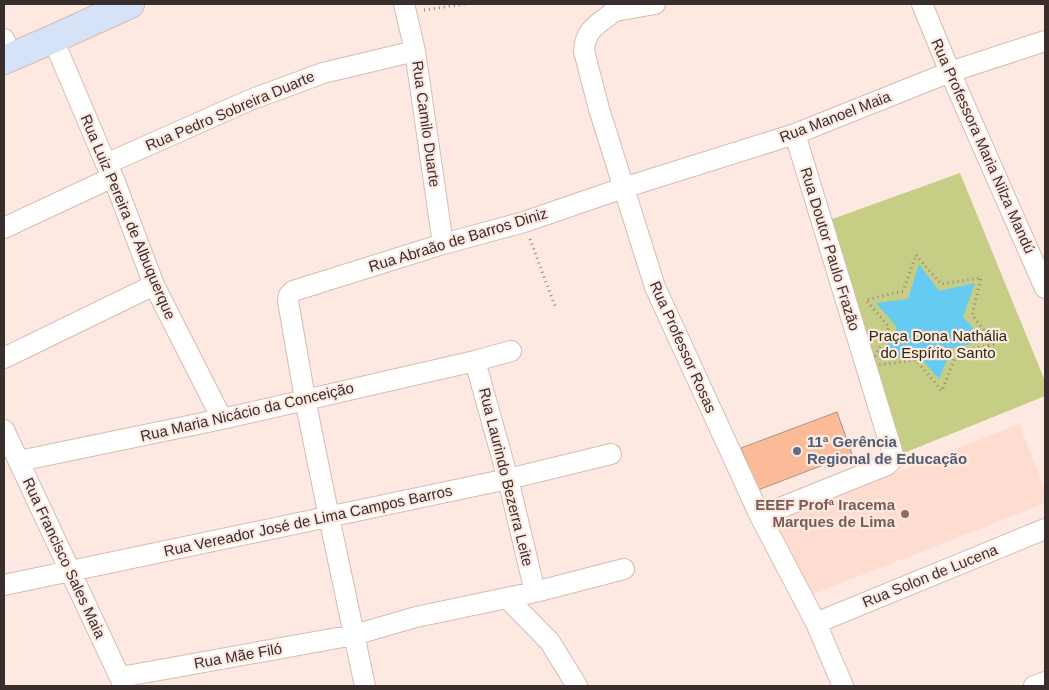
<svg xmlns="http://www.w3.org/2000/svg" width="1049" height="690" font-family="Arial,sans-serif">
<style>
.built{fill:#feddd0}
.green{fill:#c6cd84}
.water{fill:#66cbf3}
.building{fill:#fbbb99;stroke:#a99387}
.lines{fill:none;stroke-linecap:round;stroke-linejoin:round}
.minor-casing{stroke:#d4bcb2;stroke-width:22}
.secondary-casing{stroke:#d4bcb2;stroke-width:30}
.path{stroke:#958680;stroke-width:3;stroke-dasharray:1 4;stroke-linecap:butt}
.minor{stroke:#fff;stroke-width:20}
.secondary{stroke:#d6e2f8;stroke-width:28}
.service-dot{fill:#5c6f8a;stroke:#fde9e1;stroke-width:2}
.education-dot{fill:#8d6e63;stroke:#fde9e1;stroke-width:2}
.labels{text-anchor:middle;stroke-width:4.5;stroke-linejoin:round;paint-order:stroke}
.street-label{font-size:15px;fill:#382e2b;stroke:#fde9e1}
.park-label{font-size:15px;fill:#2a2c07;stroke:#fde9e1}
.service-label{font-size:15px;font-weight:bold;fill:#4e5e75;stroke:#fde9e1;text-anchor:start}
.education-label{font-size:15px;font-weight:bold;fill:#785e54;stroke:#fde9e1;text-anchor:end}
</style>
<rect width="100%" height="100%" fill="#fde9e1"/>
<!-- built -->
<path class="built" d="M1019,424L1045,489V503L796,601L766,524Z"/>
<!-- green -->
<path class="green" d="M960,173L1045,381V396L884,461L813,226Z"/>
<!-- water -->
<path class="water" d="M919,264L939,291L975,283L963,317L985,341L952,348L939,379L917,354L879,360L897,327L876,303L908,299Z"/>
<!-- building -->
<path class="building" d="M837,412L852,454L758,490L741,448Z"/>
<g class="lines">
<defs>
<path id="minor" d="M404,4L415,51L443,244
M620,4C607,23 585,23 584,51L599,109L655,287L760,516L816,623L843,686
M922,4L950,72L1045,288
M615,11L655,4
M4,39L12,56
M53,39L106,164L113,177L154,285L222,419
M106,164L250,100L323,73L415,51
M4,228L113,177
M4,358L154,285
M475,361L508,479L535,592
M4,430L124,686
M19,461L222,419L475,361L511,351
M760,516L887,465L891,461L892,451L795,134
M4,585L508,479L611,454
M507,598L550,642L577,686
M816,623L1045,529
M121,677L354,635L416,617L535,592L624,569
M365,686L329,517L305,399L288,301L289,295L293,291L443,244L524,222L623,188L795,134L950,72L1045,41
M1034,686L1045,682"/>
<path id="secondary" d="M4,60L53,39L130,4"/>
</defs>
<!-- minor casing -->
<use href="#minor" class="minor-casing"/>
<!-- secondary casing -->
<use href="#secondary" class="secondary-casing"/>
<!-- path -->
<path class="path" d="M424,10L465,4
M530,239L556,309
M916,255L941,284L981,278L972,315L995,344L957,353L942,391L916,360L871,366L889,327L866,300L903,291Z"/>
<!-- minor -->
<use href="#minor" class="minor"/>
<!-- secondary -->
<use href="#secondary" class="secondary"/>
</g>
<!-- markers -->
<circle class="service-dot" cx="797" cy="451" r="5"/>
<circle class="education-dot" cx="905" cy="514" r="5"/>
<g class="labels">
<!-- street labels -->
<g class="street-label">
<text transform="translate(230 111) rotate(-23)" y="5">Rua Pedro Sobreira Duarte</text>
<text transform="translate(835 117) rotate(-21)" y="5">Rua Manoel Maia</text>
<text transform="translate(426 124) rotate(82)" y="5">Rua Camilo Duarte</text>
<text transform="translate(983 146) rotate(66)" y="5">Rua Professora Maria Nilza Mandú</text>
<text transform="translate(128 217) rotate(67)" y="5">Rua Luiz Pereira de Albuquerque</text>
<text transform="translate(458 240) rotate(-17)" y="5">Rua Abraão de Barros Diniz</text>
<text transform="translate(830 249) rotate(73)" y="5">Rua Doutor Paulo Frazão</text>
<text transform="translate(683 347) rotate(66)" y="5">Rua Professor Rosas</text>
<text transform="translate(247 412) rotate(-13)" y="5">Rua Maria Nicácio da Conceição</text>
<text transform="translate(506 477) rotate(76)" y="5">Rua Laurindo Bezerra Leite</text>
<text transform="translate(308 521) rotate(-12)" y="5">Rua Vereador José de Lima Campos Barros</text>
<text transform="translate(64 558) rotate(65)" y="5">Rua Francisco Sales Maia</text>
<text transform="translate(930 576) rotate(-22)" y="5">Rua Solon de Lucena</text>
<text transform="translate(238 656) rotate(-10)" y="5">Rua Mãe Filó</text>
</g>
<!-- park labels -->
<g class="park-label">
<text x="938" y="341">Praça Dona Nathália<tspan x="938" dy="17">do Espírito Santo</tspan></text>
</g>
<!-- service labels -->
<g class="service-label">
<text x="807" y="447">11ª Gerência<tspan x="807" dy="17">Regional de Educação</tspan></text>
</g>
<!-- education labels -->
<g class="education-label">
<text x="895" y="510">EEEF Profª Iracema<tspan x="895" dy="17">Marques de Lima</tspan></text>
</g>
</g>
<!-- border -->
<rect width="1049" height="690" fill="none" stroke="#382e2b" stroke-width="10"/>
</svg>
